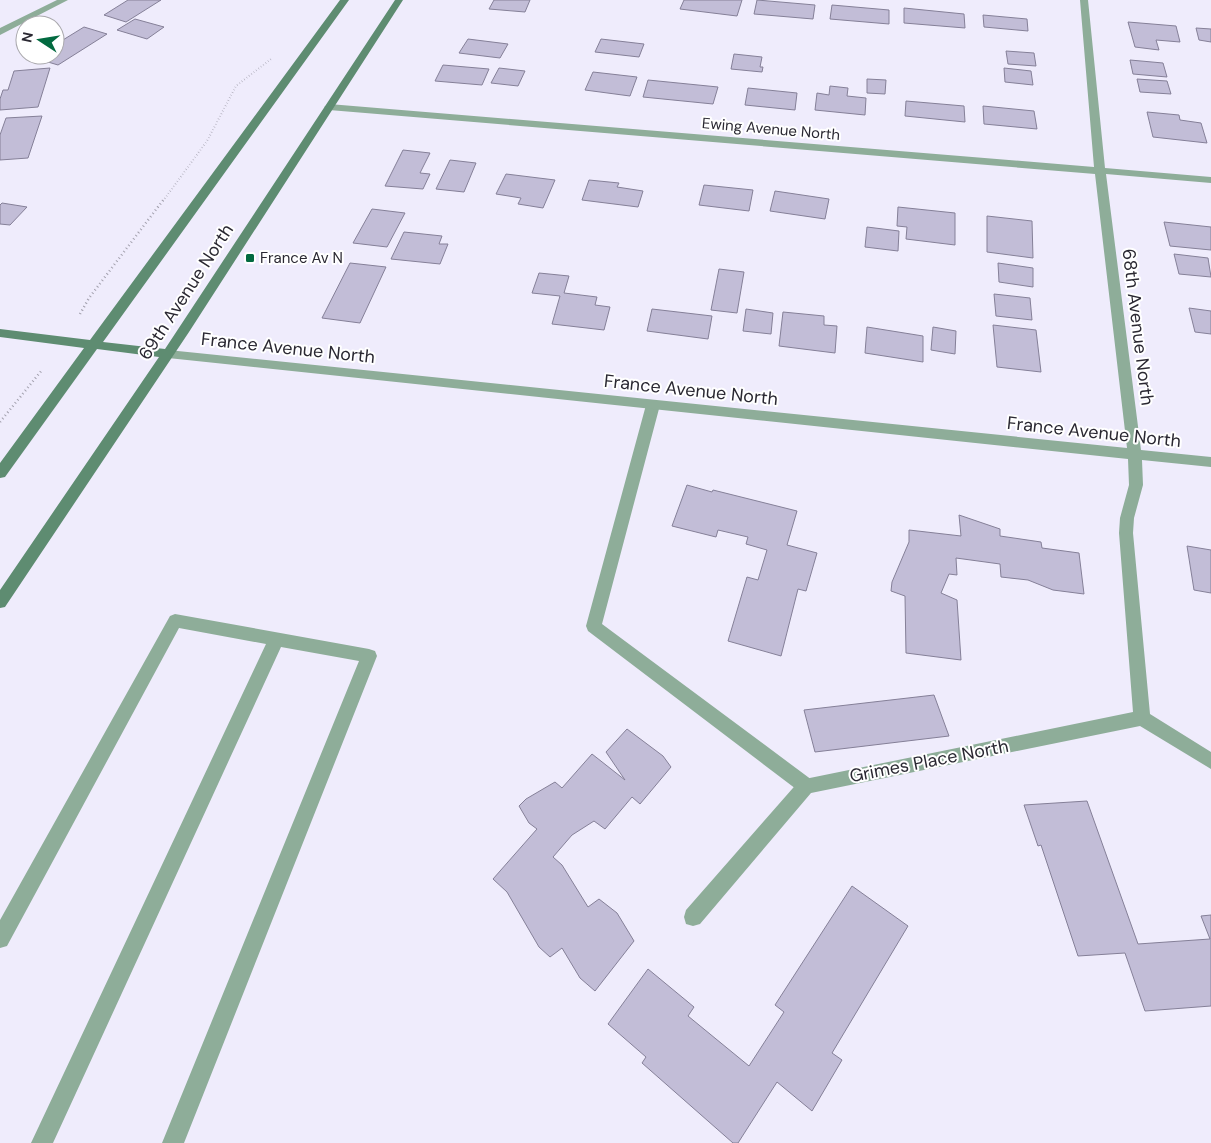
<svg xmlns="http://www.w3.org/2000/svg" width="1211" height="1143" font-family="'DM Sans',sans-serif">
<style>
.building{fill:#c2bdd7;stroke:#858098}
.lines{fill:none;stroke-linecap:round;stroke-linejoin:round}
.path-far1{stroke:#a2a0ad;stroke-width:2;stroke-dasharray:0.5 2.5;stroke-linecap:butt}
.path{stroke:#a2a0ad;stroke-width:2.5;stroke-dasharray:1 3;stroke-linecap:butt}
.lane{fill:#8ead99;fill-rule:evenodd}
.street{fill:#8ead99;fill-rule:evenodd}
.secondary{fill:#5e8c71;fill-rule:evenodd}
.poi-dot{fill:#026a40;stroke:#fff;stroke-width:2}
.labels{text-anchor:middle;stroke-width:4;stroke-linejoin:round;paint-order:stroke}
.far-street-label{font-size:15px;fill:#2a2832;stroke:#fff}
.far-poi-label{font-size:15px;fill:#2a2832;stroke:#fff;text-anchor:start}
.street-label{font-size:18px;fill:#2a2832;stroke:#fff}
</style>
<rect width="100%" height="100%" fill="#efecfc"/>
<!-- building -->
<path class="building" d="M128,0H161L126,22L104,15Z
M494,0H530L525,12L489,9Z
M684,0H742L737,16L680,9Z
M757,0L815,5L813,19L754,14Z
M832,5L889,10V24L830,19Z
M904,8L964,14L965,28L904,23Z
M983,15L1027,19L1028,31L984,27Z
M135,19L164,27L147,39L117,30Z
M1128,22L1176,26L1180,42L1156,40L1159,50L1135,47Z
M84,27L107,34L58,65L28,56L55,55V42L58,43Z
M1196,28L1211,29V42L1199,40Z
M468,39L508,44L500,58L459,53Z
M601,39L644,44L639,57L595,52Z
M1006,51L1034,53L1036,66L1008,64Z
M734,54L762,57L760,67H763L762,72L731,69Z
M1130,60L1163,63L1167,77L1133,74Z
M443,65L489,69L482,85L435,81Z
M50,68L38,107L0,110V99L3,90H8L14,71Z
M499,68L525,71L518,86L491,83Z
M1004,68L1031,71L1033,85L1005,82Z
M593,72L637,77L630,96L585,90Z
M867,79L886,80L885,94L867,93Z
M1137,79L1167,81L1171,94L1140,92Z
M648,80L718,87L713,104L643,97Z
M830,86L848,88L847,96L866,98L865,115L815,110L817,93L829,95Z
M748,88L797,93L795,110L745,105Z
M906,101L964,106L965,122L905,116Z
M983,106L1034,111L1037,129L984,124Z
M1147,112L1179,115L1180,120L1201,123L1207,143L1153,137Z
M42,116L28,158L0,160V135L6,118Z
M403,150L430,153L420,173L430,174L423,189L385,186Z
M450,160L476,163L464,192L436,189Z
M506,174L555,180L543,208L518,204L521,198L496,194Z
M589,180L619,183L617,187L643,191L638,207L582,200Z
M704,185L753,190L749,211L699,205Z
M775,191L829,199L825,219L770,211Z
M2,203L27,207L10,225L0,224V205Z
M898,207L955,213V245L906,239L907,227L897,226Z
M372,209L405,213L387,247L353,243Z
M987,216L1032,221L1033,258L987,252Z
M1164,222L1211,227V250L1170,246Z
M867,227L899,231L898,251L865,247Z
M404,232L442,236L439,244H448L440,264L391,259Z
M1174,254L1208,258L1211,277L1179,274Z
M350,263L386,267L360,323L322,318Z
M998,263L1033,268V287L999,282Z
M719,269L744,272L737,313L711,310Z
M539,273L569,276L564,293L597,297L595,305L610,307L604,330L552,324L560,296L532,293Z
M994,294L1030,298L1032,320L996,316Z
M1189,308L1211,311V334L1195,332Z
M652,309L712,316L708,339L647,331Z
M746,309L773,313L771,334L743,331Z
M783,312L824,316V325L837,326L835,353L779,346Z
M993,325L1036,330L1041,372L997,367Z
M867,327L923,336V362L865,353Z
M933,327L956,331L955,354L931,350Z
M687,485L712,492L713,490L797,511L787,545L817,553L806,591L798,589L781,656L728,641L747,577L758,580L767,550L746,544L748,537L718,530L716,537L672,526Z
M959,515L1000,529V536L1041,542L1042,548L1079,553L1084,594L1053,590L1028,580L1001,577L1000,564L956,558L957,575L949,574L941,593L957,600L961,660L906,653L905,596L891,591L892,582L909,542V530L961,536Z
M1187,546L1211,550V593L1194,590Z
M934,695L949,736L815,752L804,710Z
M627,729L663,756L671,767L640,804L632,797L605,829L594,821L572,835L553,857L562,865L588,907L599,899L617,913L634,941L595,991L580,978L562,948L550,957L539,947L507,892L493,879L537,829L529,823L519,806L526,799L555,782L562,788L592,754L625,780L606,752Z
M1087,801L1138,944L1210,939L1201,916L1211,915V1006L1145,1011L1125,953L1078,956L1041,845L1038,846L1024,805Z
M852,886L908,926L832,1053L842,1060L812,1111L777,1082L738,1143H733L642,1063L646,1057L608,1024L648,969L694,1007L688,1016L749,1066L784,1012L775,1005Z"/>
<g class="lines">
<!-- path-far1 -->
<path class="path-far1" d="M163,201L207,141L236,86L271,59"/>
<!-- path -->
<path class="path" d="M80,314L89,298L164,199
M0,422L42,370"/>
<!-- lane -->
<path class="lane" d="M653,400L658,402L660,405L602,624L812,780L815,786L812,792L806,794L800,792L588,631L586,626L646,405L648,402Z
M175,614L369,649L375,651L377,656L184,1143H162L359,661L281,647L53,1143H31L266,644L179,628L7,946L0,948V920L170,616Z"/>
<!-- street -->
<path class="street" d="M57,0H68L0,35V28Z
M1080,0H1088L1105,168L1211,177V183L1106,174L1141,450L1211,457V467L1142,460L1143,485L1134,518L1133,533L1150,714L1211,752V769L1140,726L811,793L700,924L693,926L686,924L684,917L686,910L800,780L1133,712L1119,533L1120,518L1129,485L1128,459L168,358L162,354L168,350L1127,448L1095,174L329,110L324,107L329,104L1094,167Z"/>
<!-- secondary -->
<path class="secondary" d="M340,0H349L103,342L165,349L395,0H403L189,332L5,607L0,608V590L159,357L97,349L5,477L0,478V463L84,348L0,337V329L90,340Z"/>
</g>
<!-- markers -->
<rect class="poi-dot" x="245" y="253" width="10" height="10" rx="2.5"/>
<g class="labels">
<!-- far-street labels -->
<g class="far-street-label">
<text transform="translate(771 129) rotate(5)" y="5">Ewing Avenue North</text>
</g>
<!-- far-poi labels -->
<g class="far-poi-label">
<text x="260" y="263">France Av N</text>
</g>
<!-- street labels -->
<g class="street-label">
<text transform="translate(186 292) rotate(-57)" y="6">69th Avenue North</text>
<text transform="translate(1138 327) rotate(83)" y="6">68th Avenue North</text>
<text transform="translate(288 348) rotate(6)" y="6">France Avenue North</text>
<text transform="translate(691 390) rotate(6)" y="6">France Avenue North</text>
<text transform="translate(1094 432) rotate(6)" y="6">France Avenue North</text>
<text transform="translate(929 761) rotate(-11)" y="6">Grimes Place North</text>
</g>
</g>
<!-- north arrow -->
<g transform="translate(40 40) rotate(282)"><circle r="24" fill="#ffffff" stroke="#aaa9ad"/>
<path d="M0-4L9 19L0 12L-9 19Z" fill="#026a40"/>
<text y="-8" font-size="14" font-weight="bold" text-anchor="middle" fill="#2a2832">N</text>
</g>
</svg>
